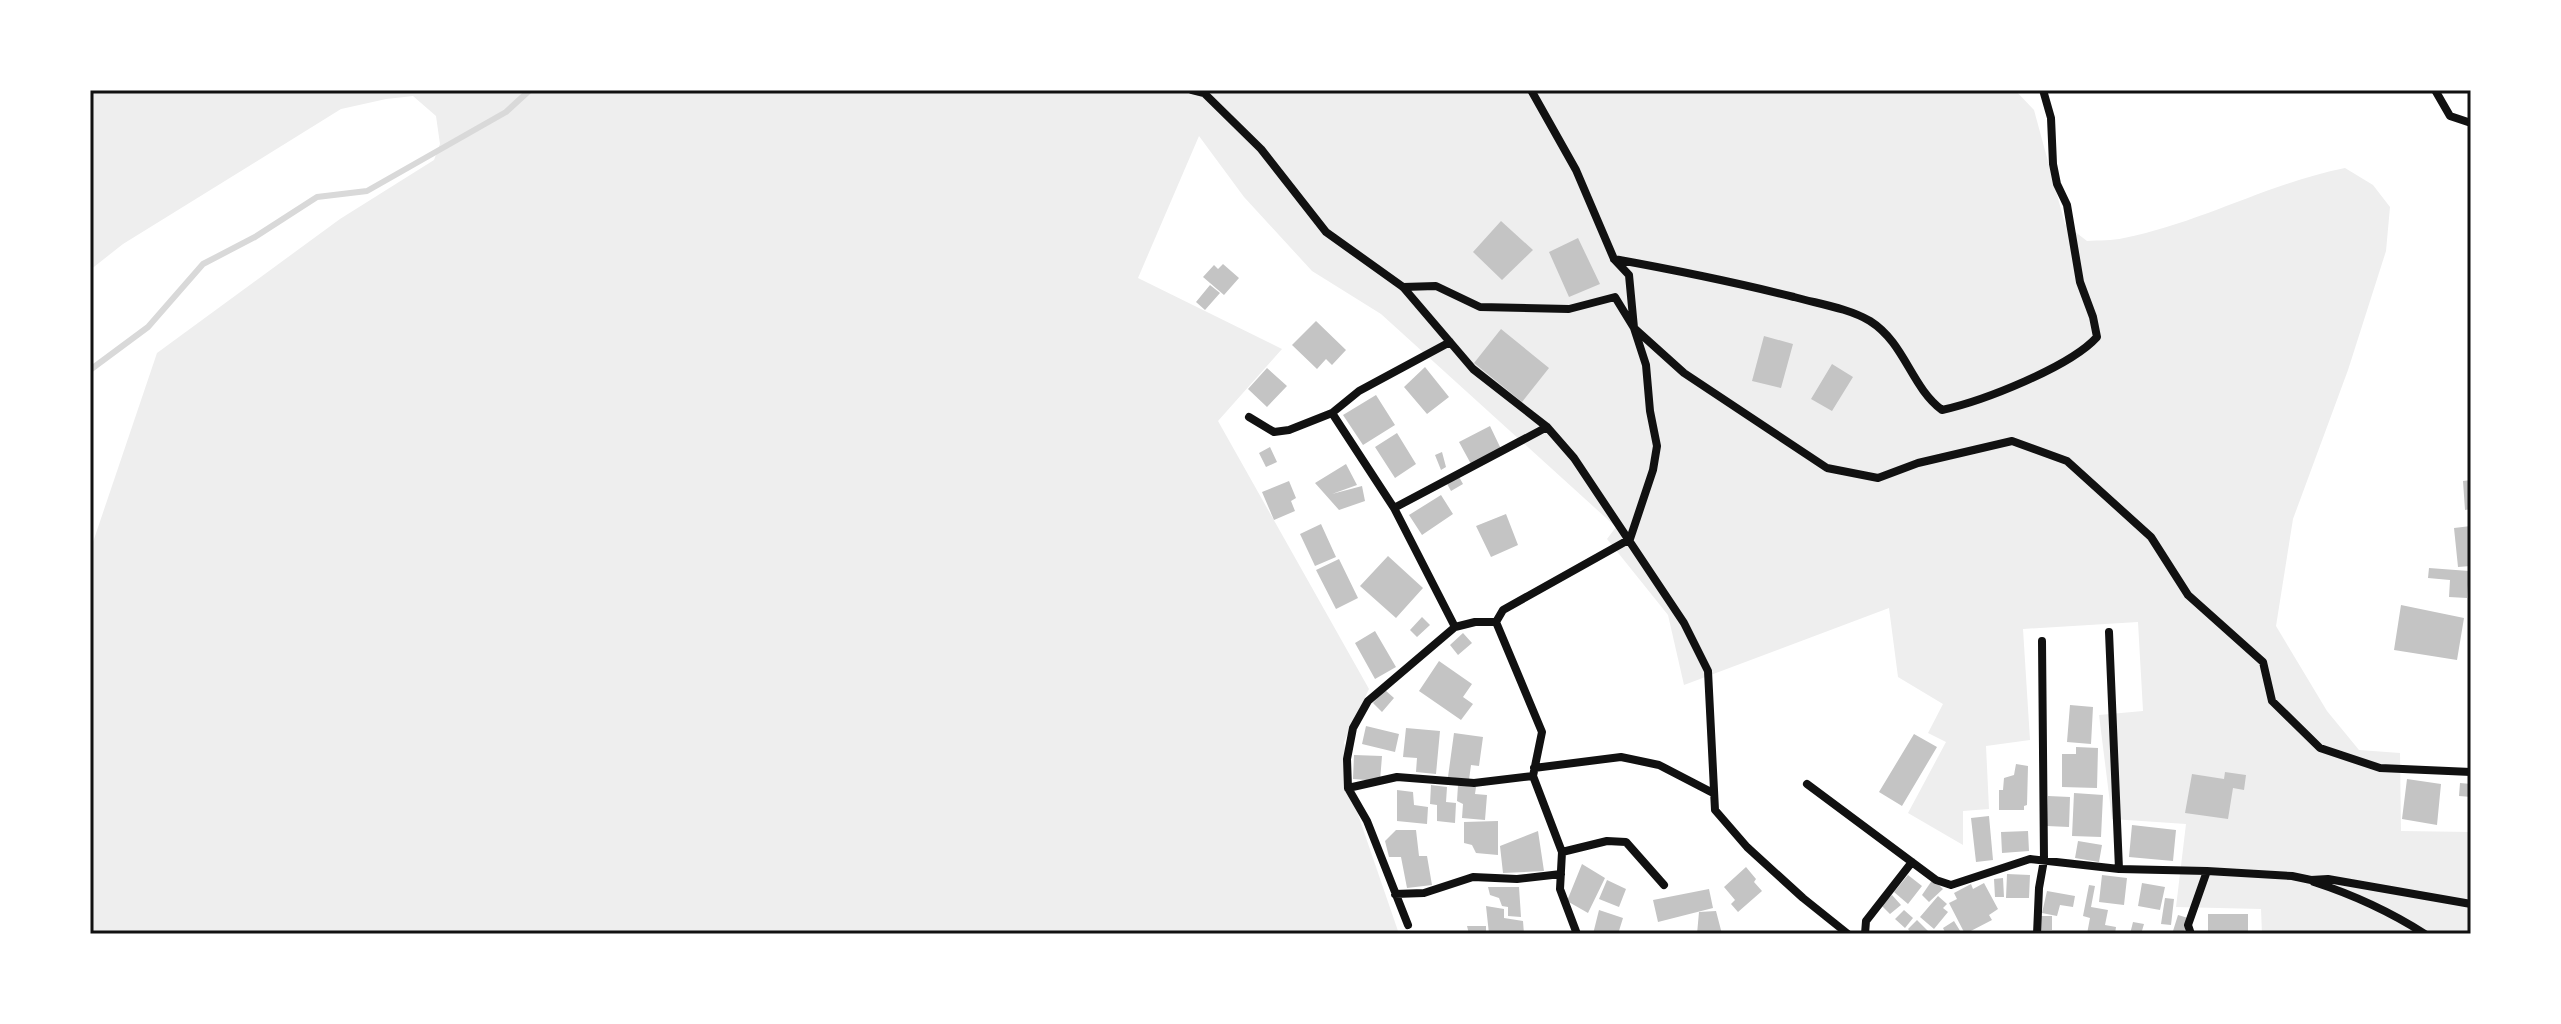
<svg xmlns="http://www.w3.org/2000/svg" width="2561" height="1024" font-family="Rubik,sans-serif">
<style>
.green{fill:#eee}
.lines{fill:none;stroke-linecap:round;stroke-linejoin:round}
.stream{stroke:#d9d9d9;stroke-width:6}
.building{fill:#c4c4c4}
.minor{stroke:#111;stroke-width:8}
.neatline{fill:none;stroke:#111;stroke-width:3}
</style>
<rect width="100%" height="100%" fill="#fff"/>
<!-- green -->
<path class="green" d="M90,90H2015L2034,110L2065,224L2087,241C2099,240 2112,241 2124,238C2200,223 2269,183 2345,168L2373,185L2390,207L2386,251L2348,370L2293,519L2276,626L2327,711L2359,750L2400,753L2401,831L2471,832V934H2262L2261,909L2176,907L2186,824L2112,819L2099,715L2143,711L2138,622L2023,629L2030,740L1986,746L1989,809L1963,811V845L1908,813L1946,742L1928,733L1943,704L1898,677L1889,608L1684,685L1668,615L1607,539L1616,527L1381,314L1312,271L1244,197L1199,136L1138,278L1282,349L1218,421L1369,689L1344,742L1352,797L1398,931L1393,934H90V551L157,353L340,219L434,160L440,144L436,116L413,96L386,99L341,109L123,244L90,270Z"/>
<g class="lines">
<!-- stream -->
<path class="stream" d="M90,370L148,327L203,264L255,237L317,197L367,191L506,112L530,90"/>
</g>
<!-- building -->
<path class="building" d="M1501,221L1533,250L1502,280L1473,252Z
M1578,238L1600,284L1569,297L1549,252Z
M1223,264L1239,278L1224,295L1203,277L1214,265L1218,269Z
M1210,285L1220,293L1205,310L1196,302Z
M1316,321L1346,350L1332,365L1326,359L1317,369L1292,345Z
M1501,329L1549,368L1522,402L1474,363Z
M1764,336L1793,344L1781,388L1752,381Z
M1832,364L1853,377L1832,411L1811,399Z
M1425,367L1449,397L1427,414L1404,387Z
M1267,368L1287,386L1267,407L1248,389Z
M1376,395L1395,425L1363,445L1343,415Z
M1490,426L1501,449L1471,464L1459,442Z
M1397,433L1416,464L1395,478L1375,447Z
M1270,447L1277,462L1266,467L1259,453Z
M1442,452L1446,467L1441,470L1435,455Z
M1346,464L1357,485L1332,494L1362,486L1365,501L1339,510L1315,483Z
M1458,475L1463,484L1451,491L1446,482Z
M2471,480V509L2465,510L2463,481Z
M1289,481L1296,498L1291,501L1295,511L1274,520L1262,492Z
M1441,495L1453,514L1422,535L1409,515Z
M1506,514L1518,545L1491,557L1476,526Z
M1321,524L1336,557L1315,566L1300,534Z
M2471,526V566L2458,567L2454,528Z
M1388,556L1423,588L1396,618L1360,586Z
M1339,559L1358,598L1336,609L1316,570Z
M2429,568L2469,571L2467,598L2449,597L2450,580L2428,578Z
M2401,605L2464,618L2457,660L2394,650Z
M1422,617L1430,625L1417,637L1410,630Z
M1375,631L1396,667L1375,679L1355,643Z
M1463,633L1472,643L1458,655L1450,645Z
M1439,661L1472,684L1463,697L1473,704L1461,720L1419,691Z
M1385,690L1394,698L1382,712L1373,703Z
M2070,705L2093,707L2091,744L2067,742Z
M1366,726L1399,734L1395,752L1362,744Z
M1406,728L1440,731L1436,774L1416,772L1417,758L1403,757Z
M1454,733L1483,737L1479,766L1471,765L1469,780L1448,777Z
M1914,734L1937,747L1902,806L1879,792Z
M2076,747L2098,748L2097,788L2062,787V754H2076Z
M1354,755L1382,756L1380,781L1353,779Z
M2016,764L2028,766L2027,805L2024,806V810H1999V790H2003L2004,778L2014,775Z
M2225,772L2246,775L2244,790L2233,788L2228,819L2185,813L2192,774L2224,779Z
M2407,779L2441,784L2437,825L2402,819Z
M2460,783L2471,784V797L2459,796Z
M1431,785L1447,787L1446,802L1456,803L1455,823L1437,821V805L1430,804Z
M1458,785L1476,787L1475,794L1487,795L1485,820L1462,818L1463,804L1457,801Z
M1397,790L1413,792L1414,805L1428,807L1427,824L1397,821Z
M2074,793L2103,795L2101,837L2072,836Z
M2048,796L2070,797L2069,827L2047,826Z
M1989,816L1993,860L1976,862L1971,818Z
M1498,821V855L1476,853L1472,845L1464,843V822Z
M2132,825L2176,830L2173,861L2129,857Z
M1396,830H1416L1419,856H1427L1432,885L1407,888L1401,857H1389L1385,841Z
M1538,831L1544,871L1503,873L1500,846Z
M2028,831L2029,851L2002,853L2001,832Z
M2078,841L2102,845L2099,862L2075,858Z
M1582,864L1605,878L1588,913L1567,901Z
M1746,867L1756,879L1754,882L1762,891L1738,912L1731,904L1735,900L1724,887Z
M2007,874L2030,875L2029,898H2006Z
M1908,875L1922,886L1908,904L1894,892Z
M2102,875L2127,878L2124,905L2099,902Z
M2003,878L2004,897H1995L1994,879Z
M1933,879L1943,889L1929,902L1922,895Z
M1607,880L1626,889L1619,907L1599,899Z
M1984,883L1998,909L1989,915L1992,920L1965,934L1949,903L1957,899L1954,893L1971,884L1973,889Z
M2142,883L2165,887L2160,910L2138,906Z
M2089,885L2095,886L2091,907L2108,910L2105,925L2116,927L2115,934H2087L2090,918L2083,916Z
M1488,887H1519L1521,917L1508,916V907L1502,906L1499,898L1490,895Z
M1709,889L1713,908L1658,922L1653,900Z
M2047,891L2075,896L2073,907L2060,905L2057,916L2042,913Z
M1892,895L1901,905L1890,914L1881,905Z
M1938,896L1947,904L1943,908L1948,912L1934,929L1920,917Z
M2165,898L2174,899L2171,925L2161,924Z
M1486,906L1504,909V918L1523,921L1524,934H1489Z
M1599,910L1623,918L1618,934H1593Z
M1904,910L1913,918L1905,928L1895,919Z
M1716,911L1722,934H1697L1699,912Z
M2208,914H2248V934H2208Z
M2178,915L2188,918L2184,933L2173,931Z
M2039,916H2052V930H2039Z
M1917,920L1931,934H1912L1908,929Z
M1954,921L1962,934H1946L1943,928Z
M2133,922L2144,924L2141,934H2130Z
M1467,926H1486V934H1469Z"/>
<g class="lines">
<!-- minor -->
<path class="minor" d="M1192,90L1204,93L1261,149L1326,232L1403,287L1473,369L1547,427L1574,458L1684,623L1708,671L1715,810L1747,847L1803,898L1848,934
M2435,90L2450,116L2471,123
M1614,259C1675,270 1734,282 1794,297C1819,304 1848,308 1870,321C1905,343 1911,387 1942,410C1983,401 2070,367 2097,337L2093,317L2080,282L2067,205L2057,184L2053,164L2051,118L2043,90
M1403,287L1436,286L1480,307L1569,309L1615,297L1634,328L1684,373L1827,468L1878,478L1918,463L2012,441L2067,461L2151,537L2188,595L2263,662L2272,701L2320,748L2380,768L2471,772
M1450,342L1359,391L1332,413L1394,508L1455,627
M1249,417L1274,432L1289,430L1332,413
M1394,508L1547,427
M1496,622L1503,610L1630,539L1653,470L1657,446L1650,411L1646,365L1634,328L1629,275L1614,259L1576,170L1531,90
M1496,622L1542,732L1533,776L1562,852L1560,889L1577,934
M2109,632L2119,869
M1534,768L1621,757L1659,765L1713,793
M1807,784L1936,880L1951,885L2030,859L2119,869L2207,871L2292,876L2311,880L2328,879L2471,904
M1348,788L1397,777L1474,783L1533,776
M1562,852L1607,841L1626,842L1664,885
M2314,882C2354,895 2389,911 2425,934
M1395,894L1424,893L1473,877L1517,879L1561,874
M1408,925L1367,821L1348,788L1347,759L1353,728L1368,701L1455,627L1475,622H1496
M1865,934L1866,921L1912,862
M2037,934L2039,888L2044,860L2042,641
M2191,934L2188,925L2207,871"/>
</g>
<!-- border -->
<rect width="2561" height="1024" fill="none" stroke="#ffffff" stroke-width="184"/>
<rect x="92" y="92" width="2377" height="840" class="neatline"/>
</svg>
